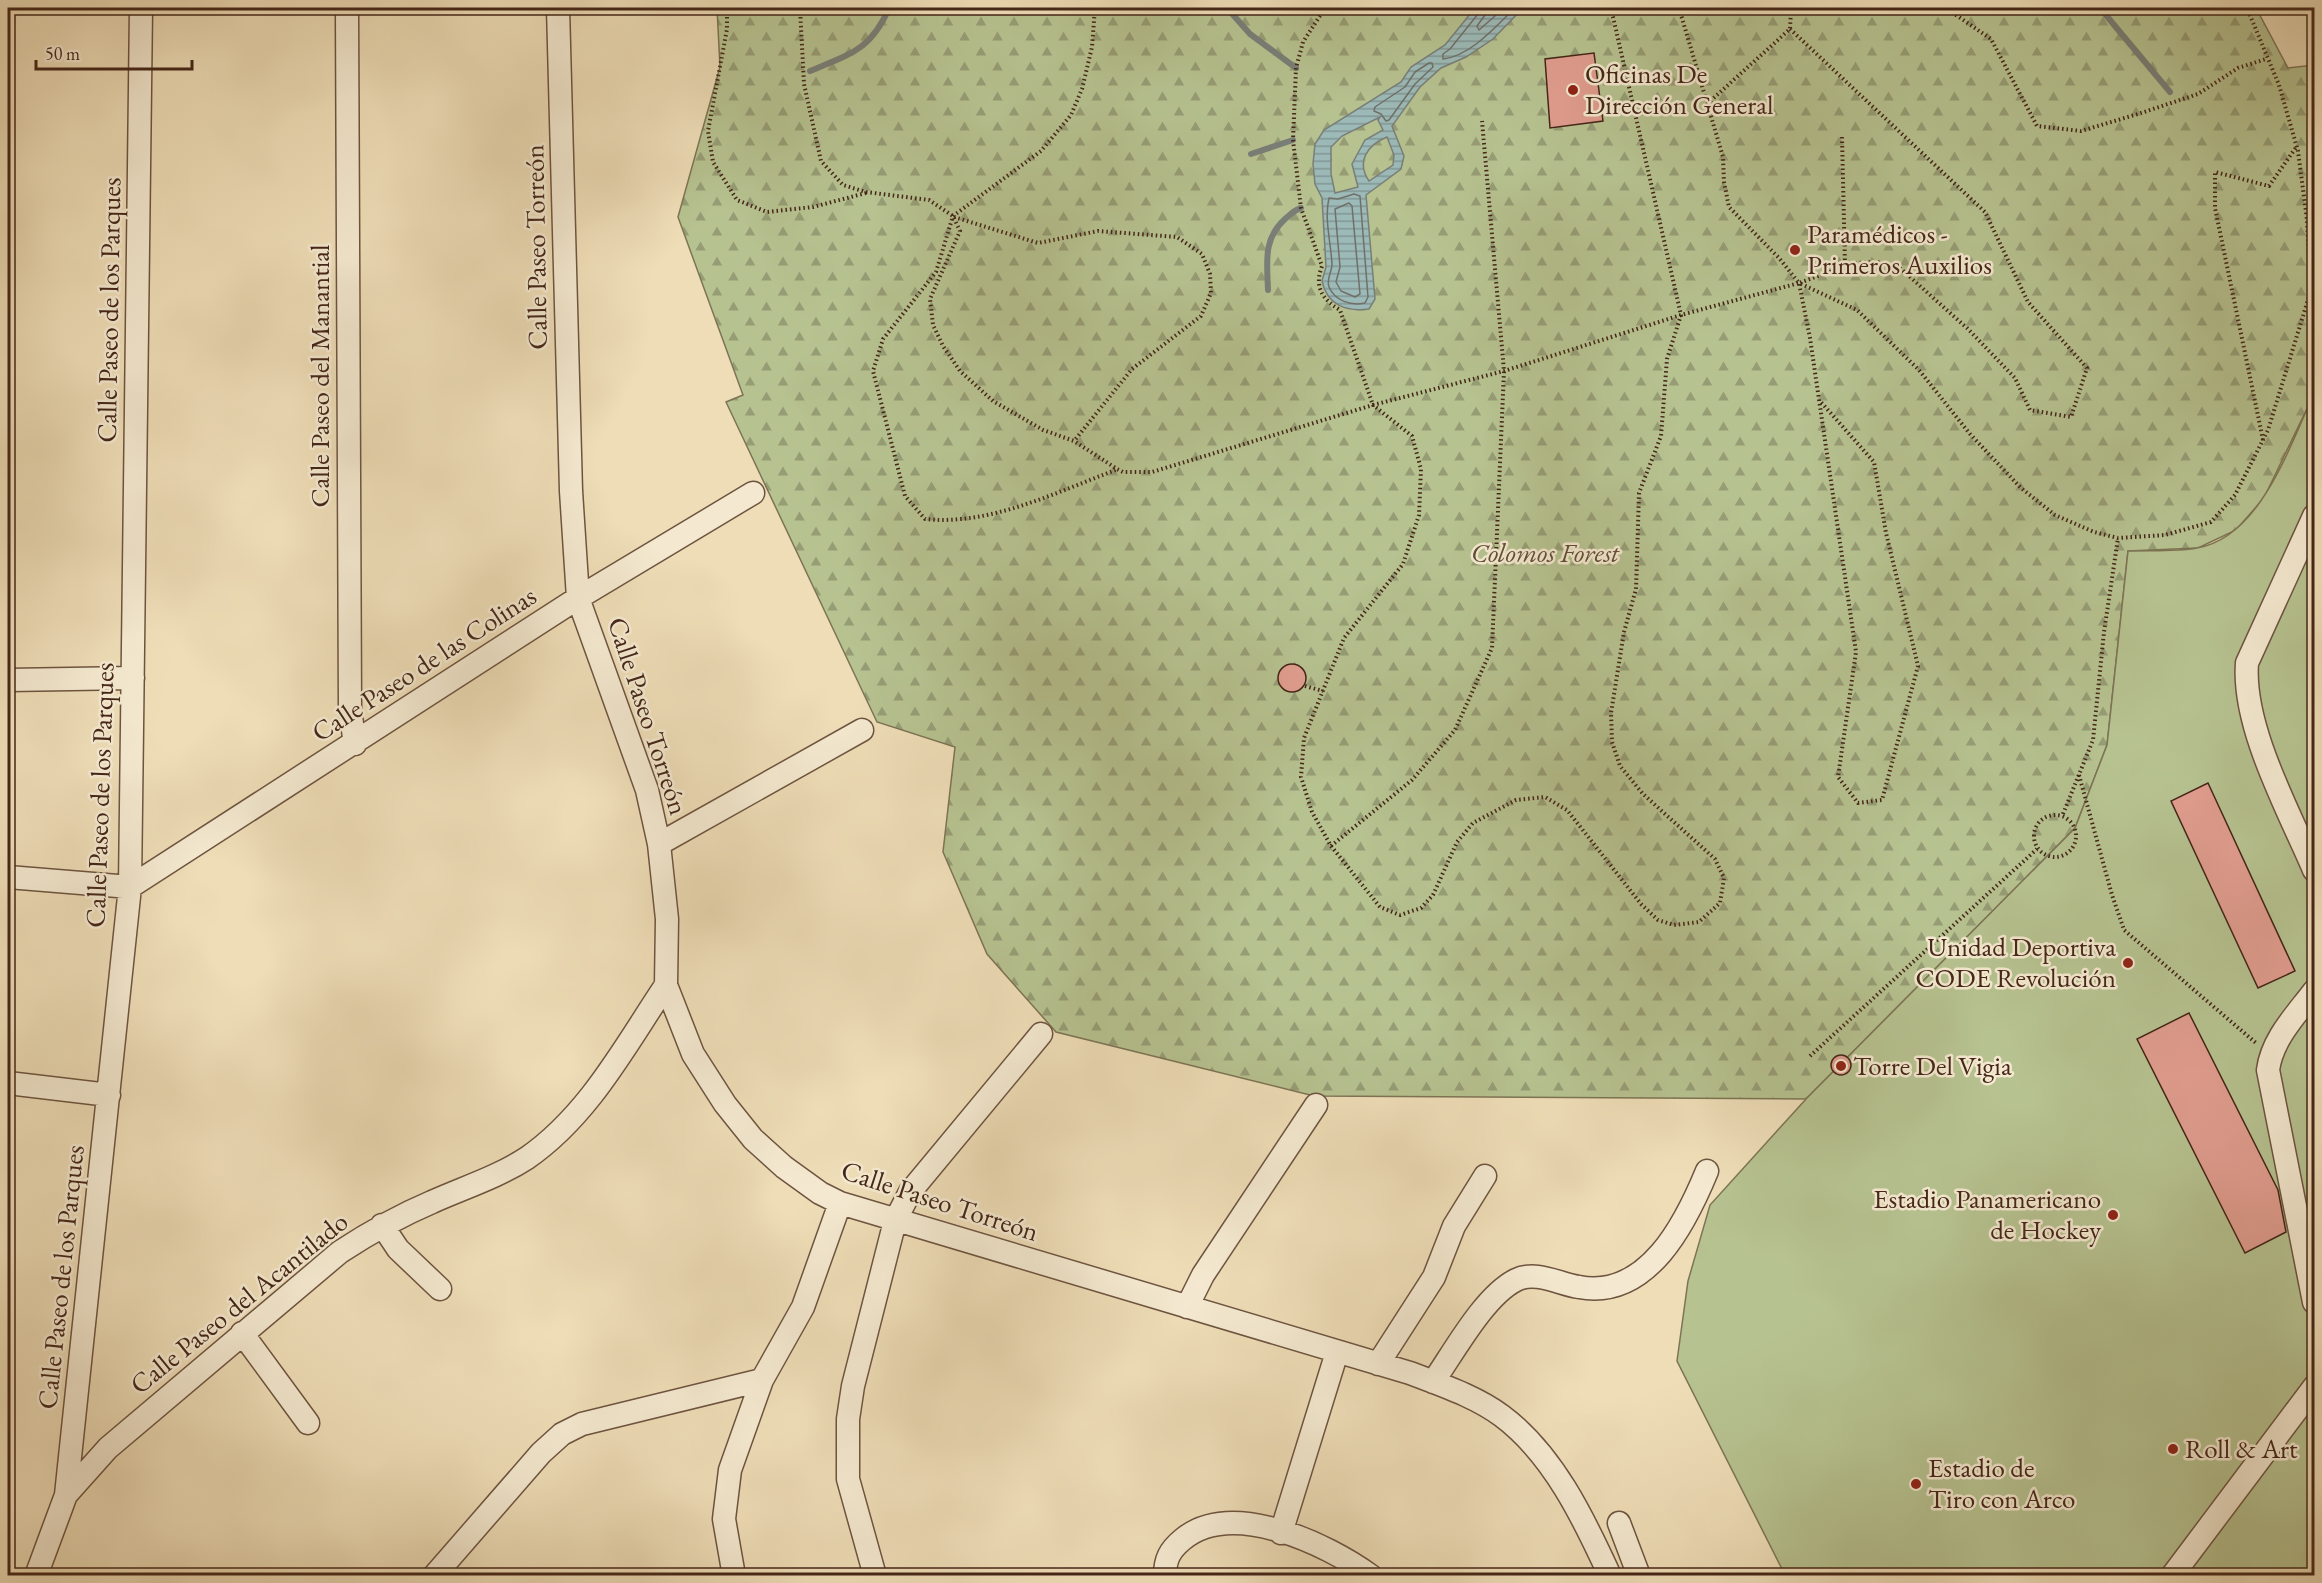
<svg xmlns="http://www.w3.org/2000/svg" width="2322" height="1583" font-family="'EB Garamond',serif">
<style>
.forest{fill:url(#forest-firs);stroke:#7d7454;stroke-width:1.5}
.pitch{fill:#b6c290;stroke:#7d7454;stroke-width:1.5}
.water{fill:url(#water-rules);stroke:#797f78;stroke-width:1.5;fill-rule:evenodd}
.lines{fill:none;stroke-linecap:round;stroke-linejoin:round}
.shore{stroke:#707068;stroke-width:1.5}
.stream{stroke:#797f78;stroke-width:6}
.building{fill:#e09d8f;stroke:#442618;stroke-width:1.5}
.minor-casing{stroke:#6e5440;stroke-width:25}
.path{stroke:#442618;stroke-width:4;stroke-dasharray:1.5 3;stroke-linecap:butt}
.minor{stroke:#f4e9d0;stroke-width:22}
.poi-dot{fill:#8f2418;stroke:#f4e9d0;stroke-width:2}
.labels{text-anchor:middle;stroke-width:5;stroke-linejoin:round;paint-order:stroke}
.poi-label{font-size:27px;fill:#442618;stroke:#f4e9d0;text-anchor:start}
.street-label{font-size:27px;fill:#442618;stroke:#f4e9d0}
.park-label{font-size:27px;font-style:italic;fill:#604d36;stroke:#f4e9d0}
</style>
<defs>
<pattern id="forest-firs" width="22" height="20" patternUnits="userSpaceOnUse" patternTransform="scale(1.5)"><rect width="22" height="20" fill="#b6c290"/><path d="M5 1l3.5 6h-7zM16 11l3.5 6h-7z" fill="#969d75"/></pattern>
<pattern id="water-rules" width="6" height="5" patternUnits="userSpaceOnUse" patternTransform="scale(1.5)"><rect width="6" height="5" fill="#9cbab8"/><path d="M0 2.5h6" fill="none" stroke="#819795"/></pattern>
</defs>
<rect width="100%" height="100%" fill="#eeddb7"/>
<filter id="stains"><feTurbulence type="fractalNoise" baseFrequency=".00333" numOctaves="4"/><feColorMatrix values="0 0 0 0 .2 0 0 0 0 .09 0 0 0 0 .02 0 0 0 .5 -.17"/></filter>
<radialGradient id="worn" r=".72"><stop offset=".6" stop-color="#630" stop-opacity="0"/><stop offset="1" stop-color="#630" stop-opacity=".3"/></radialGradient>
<!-- forest -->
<path class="forest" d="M717,8H2256L2288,68L2314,65V394L2264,498L2236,530L2198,548L2128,551L2107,745L2075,828L1806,1099L1314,1096L1056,1032L987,954L943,852L955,747L877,722L726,402L743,395L678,217L720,67Z"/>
<!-- pitch -->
<path class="pitch" d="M2314,394V1575H1785L1677,1361L1688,1281L1710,1205L1806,1099L2075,828L2107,745L2128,551C2150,550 2175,552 2197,548C2261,537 2289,446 2314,394Z"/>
<!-- water -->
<path class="water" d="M1475,8H1523L1493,39L1466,57L1441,68L1420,87L1392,126L1404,156L1401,169L1366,195L1375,299L1369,309C1346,312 1327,305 1322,281L1326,267L1322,198L1315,184L1313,164L1315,144L1324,130L1401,82L1411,67L1445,45ZM1380,117L1378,120L1383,130L1365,140L1352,164L1358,187L1335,193L1331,174V147L1342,136ZM1387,137L1394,155L1393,165L1369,181C1356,162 1367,145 1387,137Z"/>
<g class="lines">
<!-- shore -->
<path class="shore" d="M1479,8L1478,14L1450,49L1443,54V59C1471,56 1496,26 1515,8
M1487,8L1485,15L1477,26L1479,30L1504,8
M1429,63H1432L1433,67L1415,84L1389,120L1386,121L1381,114L1374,111L1375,107L1405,87L1415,72Z
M1354,194L1360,196L1368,297L1365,303C1351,306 1335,301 1329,287C1326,279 1332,272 1332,264C1331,243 1324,219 1329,198L1338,199Z
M1349,203L1352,206L1360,294L1355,297L1341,291L1336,282L1340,267L1335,209Z"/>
<!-- stream -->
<path class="stream" d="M1227,8L1250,34L1296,68
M2100,8L2170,92
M810,71C850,54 871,50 889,8
M1251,154L1293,140
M1268,290C1267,261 1263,239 1285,219C1291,214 1294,210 1301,208"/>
</g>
<!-- building -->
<path class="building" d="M1594,53L1603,121L1550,128L1545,59Z
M1278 678a14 14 0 1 1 28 0a14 14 0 1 1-28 0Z
M2208,783L2295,971L2258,988L2171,801Z
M2189,1013L2278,1190L2286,1232L2245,1253L2137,1039Z
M1831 1065a10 10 0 1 1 20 0a10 10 0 1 1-20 0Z"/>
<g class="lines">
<defs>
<path id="minor" d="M347,8L350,710L355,744
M558,8L571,491L578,598L647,790L659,844L667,919L666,985L693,1054L725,1104L753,1139L784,1167L820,1193L840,1203L1410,1373C1441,1385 1475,1396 1502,1416C1553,1454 1584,1519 1610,1576
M2314,516L2247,663C2242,727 2289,811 2314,870
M8,680L133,678
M659,844L862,730
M8,877L130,887L578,598L753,493
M2314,991C2296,1015 2272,1039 2268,1070L2314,1302
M8,1083L109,1095
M382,1225L398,1249L440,1289
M1187,1307L1203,1275L1316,1105
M242,1333L308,1423
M1378,1364L1434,1277L1454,1226L1485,1176
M1433,1382C1454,1352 1484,1296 1516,1280C1536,1270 1559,1284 1579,1287C1648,1300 1686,1222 1707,1171
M66,1495L108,1448L340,1252C369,1233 399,1216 432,1202C463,1188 498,1177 527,1158C589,1115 625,1046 666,985
M1619,1523L1639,1576
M1281,1533L1337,1352
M36,1576L66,1495L130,887L141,8
M434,1576L541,1453L562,1434L582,1424L762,1380
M734,1576L724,1519L730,1470L762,1380L803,1307L840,1203
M875,1576L848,1479V1419L853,1386L895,1221L910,1192L1041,1034
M1165,1576C1165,1559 1170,1550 1182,1540C1231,1498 1327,1544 1371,1576
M2172,1576L2314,1387"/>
</defs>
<!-- minor casing -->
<use href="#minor" class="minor-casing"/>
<!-- path -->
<path class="path" d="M727,8V29L708,131L713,162L737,200L767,212L813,207L866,193
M800,8L804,84L821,161L843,185L866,192L929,200L953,216L960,231L930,299L933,325L943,346L960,371L993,401L1043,430L1074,441L1117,469L1123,472H1152L1373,405L1412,436L1421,469L1419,515L1403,564L1344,638L1304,738L1301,777L1312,812L1331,846L1380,907L1400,915L1421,908L1433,895L1457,842L1473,823L1516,800L1545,797L1567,810L1641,904L1658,920L1674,925L1699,922L1720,903L1724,878L1715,859L1643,794L1620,766L1612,742L1611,713L1624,632L1636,589L1639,493L1661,436L1667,359L1681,315L1611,8
M1095,8L1092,47L1082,89L1071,115L1041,151L953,216L936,272L883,339L873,371L905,496L925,519C990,526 1056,492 1116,470
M1325,8L1303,42L1296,68L1293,140L1301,208L1322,266C1314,287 1322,299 1340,310L1373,405L1504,371L1681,315L1799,283L1857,310L1919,370L1970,434L2021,488L2055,515L2094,532L2118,538L2165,535L2211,522L2235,495L2268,430L2311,290L2307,220L2298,151L2279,85L2247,8
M1679,8L1723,157L1724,182L1729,207L1779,258L1799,283L1810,338L1856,652L1838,777L1858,803L1882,800L1918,666L1886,533L1874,462L1820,401
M1950,8L1953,13L1991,39L2037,126L2081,131L2138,114L2198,94L2238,68L2266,59
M1790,29L1985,212L2028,302L2087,368L2071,417L2030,410L2015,378L1967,328L1900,268L1877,262L1854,263L1799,283
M1707,104L1790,29L1791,8
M1842,137L1845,266
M954,217L1038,243L1098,231L1177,237L1202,254L1210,274L1211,293L1201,316L1132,369L1074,441
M2263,440L2215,208V172L2269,186L2297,146
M1305,686L1323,691
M2079,775L2112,895L2124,930L2256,1043
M2063,814L2093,740L2104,632L2118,538
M2034 836a21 21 0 1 1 42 0a21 21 0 1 1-42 0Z
M1331,846L1412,780L1455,730L1492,648L1504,371L1482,121
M1810,1056L2037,849"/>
<!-- minor -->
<use href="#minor" class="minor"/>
</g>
<!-- markers -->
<g class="poi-dot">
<circle cx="1573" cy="90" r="6"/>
<circle cx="1795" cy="250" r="6"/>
<circle cx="2128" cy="963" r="6"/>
<circle cx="1841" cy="1066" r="6"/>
<circle cx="2113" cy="1215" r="6"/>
<circle cx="2173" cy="1449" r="6"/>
<circle cx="1916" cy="1484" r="6"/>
</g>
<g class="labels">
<!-- poi labels -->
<g class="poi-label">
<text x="1585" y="83">Oficinas De<tspan x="1585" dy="31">Dirección General</tspan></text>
<text x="1807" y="243">Paramédicos -<tspan x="1807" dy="31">Primeros Auxilios</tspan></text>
<text x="2116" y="956" text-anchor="end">Unidad Deportiva<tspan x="2116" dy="31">CODE Revolución</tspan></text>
<text x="1853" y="1075">Torre Del Vigia</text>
<text x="2101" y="1208" text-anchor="end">Estadio Panamericano<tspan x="2101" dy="31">de Hockey</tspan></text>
<text x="2185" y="1458">Roll &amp; Art</text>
<text x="1928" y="1477">Estadio de<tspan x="1928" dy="31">Tiro con Arco</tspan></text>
</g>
<!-- street labels -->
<g class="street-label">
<text transform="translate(536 247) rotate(-91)" y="9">Calle Paseo Torreón</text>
<text transform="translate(109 310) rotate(-89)" y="9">Calle Paseo de los Parques</text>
<text transform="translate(320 376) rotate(-90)" y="9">Calle Paseo del Manantial</text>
<text transform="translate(424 664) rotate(-33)" y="9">Calle Paseo de las Colinas</text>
<text transform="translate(648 716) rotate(72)" y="9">Calle Paseo Torreón</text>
<text transform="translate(100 795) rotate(-88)" y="9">Calle Paseo de los Parques</text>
<text transform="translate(940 1201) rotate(18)" y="9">Calle Paseo Torreón</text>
<text transform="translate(61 1277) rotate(-84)" y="9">Calle Paseo de los Parques</text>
<text transform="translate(239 1303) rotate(-39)" y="9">Calle Paseo del Acantilado</text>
</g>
<!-- park labels -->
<g class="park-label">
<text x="1545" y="562">Colomos Forest</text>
</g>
</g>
<!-- margin -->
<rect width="2322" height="1583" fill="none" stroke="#eeddb7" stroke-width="30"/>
<rect x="9" y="9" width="2304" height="1565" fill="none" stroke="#442618" stroke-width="3"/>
<rect x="15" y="15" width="2292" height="1553" fill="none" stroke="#442618" stroke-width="1.5"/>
<!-- scale -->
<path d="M36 60v9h156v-9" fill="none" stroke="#442618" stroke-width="3"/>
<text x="45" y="60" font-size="18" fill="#442618" stroke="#f4e9d0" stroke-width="4.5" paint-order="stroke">50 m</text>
<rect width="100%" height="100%" filter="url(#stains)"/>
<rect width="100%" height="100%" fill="url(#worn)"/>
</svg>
